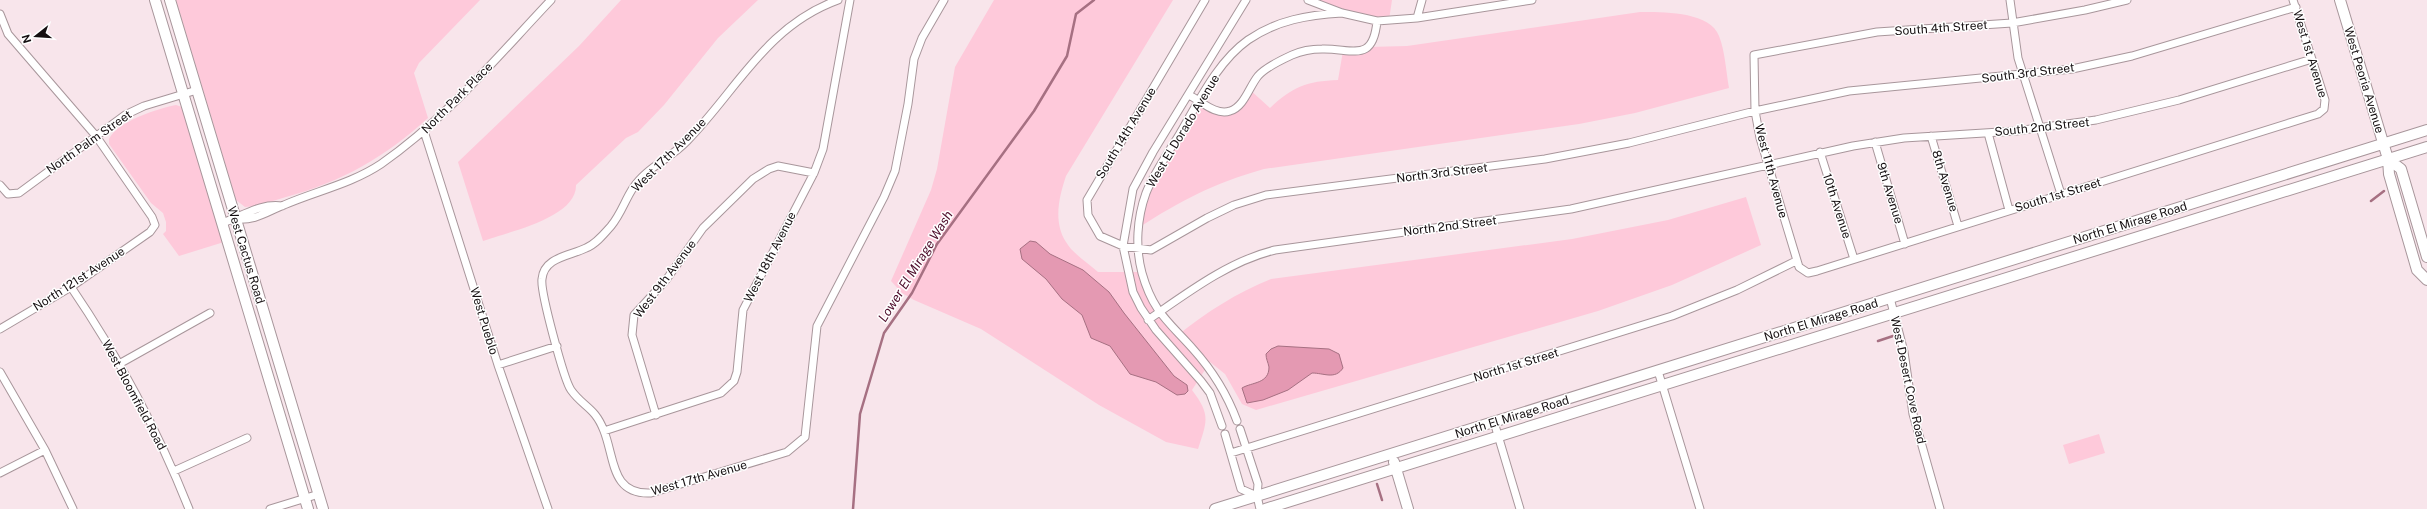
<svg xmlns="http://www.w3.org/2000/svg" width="2427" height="509" font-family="'Public Sans',sans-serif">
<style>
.green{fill:#fec9da}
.water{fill:#e499b2;stroke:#a67082}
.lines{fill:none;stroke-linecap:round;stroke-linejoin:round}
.stream{stroke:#a67082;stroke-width:2.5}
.street-casing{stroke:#a8969b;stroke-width:9}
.secondary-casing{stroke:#a8969b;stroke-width:12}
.street{stroke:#fff;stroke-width:7}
.secondary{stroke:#fff;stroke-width:10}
.labels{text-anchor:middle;stroke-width:3;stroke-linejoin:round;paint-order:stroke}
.street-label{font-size:12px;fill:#150f11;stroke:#fff}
.water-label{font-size:13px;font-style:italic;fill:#4e0d2b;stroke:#fff}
</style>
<rect width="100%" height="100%" fill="#f8e5eb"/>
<!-- green -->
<path class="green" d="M176,0H480L419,63L414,73L428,118C384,158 343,181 286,197C272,201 259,206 245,207L236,200Z
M621,0H758L718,38L664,105L638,132L626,138L576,185C577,218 507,232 483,241L458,162L579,46Z
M994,0H1173L1066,176C1059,197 1053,222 1066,242C1072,253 1088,263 1098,272H1142L1147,288L1178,335C1207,312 1236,293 1271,279L1572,239L1668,220L1746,197L1761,245L1672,285L1598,311L1256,410L1242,404L1225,374L1210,362L1192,390C1211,415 1207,421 1198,449L1166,442L1099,405L981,329L914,300L902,293L891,281L931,190L937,169L955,67Z
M1308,0H1392L1389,20L1377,21Z
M1640,12C1661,12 1710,11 1719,36C1725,51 1726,71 1729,88L1635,113L1579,124L1264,169C1214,183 1182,200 1138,228L1146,193L1200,100L1217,111H1230L1249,89L1270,108C1292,87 1307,81 1338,80L1343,51L1368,47L1407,46Z
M176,105L182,107L224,242L179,256L163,234L166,231V222L163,213L151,203L109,144V139C118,121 157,109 176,105Z
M2099,434L2105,453L2069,464L2063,445Z"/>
<!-- water -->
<path class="water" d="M1030,241L1036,242L1050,254L1083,270L1109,292L1124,313L1174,376L1187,385L1188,391L1185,394L1177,395L1156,382L1130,374L1110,346L1091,338L1082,315L1062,299L1046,279L1022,259L1020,249Z
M1278,346L1329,349L1339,354L1343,368C1335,380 1324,373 1312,373L1288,390L1263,400L1247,403L1242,388C1252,382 1269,384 1269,367C1268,362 1266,359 1266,354L1271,349Z"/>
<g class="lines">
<!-- stream -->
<path class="stream" d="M2371,201L2384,191
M1878,341L1893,336
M1377,484L1382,500
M853,509L860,414L884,333L912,293L937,244L1034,111L1067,56L1076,14L1094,0"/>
<defs>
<path id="street" d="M838,0C766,26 737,90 687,141C671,158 646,168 633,188C625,200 621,214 611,226C604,234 596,244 586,248C570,256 544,257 542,279C540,291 564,380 571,390C583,407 595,407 604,431C615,459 611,495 651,493L787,452L805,437L817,326L884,197L895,171L908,104L914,59L922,38L944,0
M1205,0L1087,200L1088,215L1100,236L1123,246L1151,250L1207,218L1234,205L1266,195L1545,159L1629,143L1755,111L1849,91L2072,69L2132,56L2296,7
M1308,0L1342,13L1377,21L1417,18L1532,0
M2010,0L2018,58L2061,194
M2127,0L2085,10L2012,23L1877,32L1754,55L1755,111L1760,138L1799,267L1808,273L1817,271L2318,114L2324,109L2325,100L2293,0
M0,14L8,34L96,136L152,217L155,225L150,232L71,287L0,329
M1417,18L1422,0
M1189,95C1201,101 1216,116 1230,111C1244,107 1249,87 1258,76C1266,67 1281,60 1292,55C1301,51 1311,49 1322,49C1352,48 1373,64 1377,21
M424,131L498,365L548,509
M1988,133L2009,210
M1931,136L1958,226
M1875,142L1905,244
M1820,152L1854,259
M0,185L8,194L19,193L125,115L144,106L197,90
M235,219C256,221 266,212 284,205C316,191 351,184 381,164C446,119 497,57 551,0
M222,223C243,216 260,203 282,206
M71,287C118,356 158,431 189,509
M1890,298L1904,352L1913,414L1940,509
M1148,320C1187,293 1229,261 1275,250L1571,209L1853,146L1904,138L2016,131L2096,120L2179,100L2312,59
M119,364L210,313
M498,365L557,346
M1658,371L1700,509
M0,372L45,450L73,509
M656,415L632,335L634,315L666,280L703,228L753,179L769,169L778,166L814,173
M1237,421C1227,394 1212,370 1193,349C1168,321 1153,312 1142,273C1135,247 1137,218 1146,193C1154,173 1168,153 1179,135C1198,103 1217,62 1248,40C1277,20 1308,15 1342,13
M1494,422L1520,509
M1222,426L1210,393L1201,381L1156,330L1141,308L1133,292L1123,246L1133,189L1153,152L1246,0
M1240,429L1258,484L1257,496L1260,509
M604,431L721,393L734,381L737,372L743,310L814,173L823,149L850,0
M1225,434L1241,489L1257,496
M1231,453L1672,316L1737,290L1796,261
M174,471L247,438
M0,473L45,450
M270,509L319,494"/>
<path id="secondary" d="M155,0L308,509
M170,0L323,509
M2340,0L2388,159L2389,174L2417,270L2427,280
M2388,159L2401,169L2427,257
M1394,462L1408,509
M1215,509L2427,130
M1265,509L2427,147"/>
</defs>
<!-- street casing -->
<use href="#street" class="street-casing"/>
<!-- secondary casing -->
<use href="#secondary" class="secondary-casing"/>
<!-- street -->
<use href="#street" class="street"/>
<!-- secondary -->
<use href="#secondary" class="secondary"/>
</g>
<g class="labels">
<!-- street labels -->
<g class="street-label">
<text transform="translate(1941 28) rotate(-4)" y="4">South 4th Street</text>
<text transform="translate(2310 54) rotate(73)" y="4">West 1st Avenue</text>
<text transform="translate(2028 73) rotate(-7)" y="4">South 3rd Street</text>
<text transform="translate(2364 80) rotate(73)" y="4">West Peoria Avenue</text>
<text transform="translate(457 98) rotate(-45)" y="4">North Park Place</text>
<text transform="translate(2042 127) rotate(-6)" y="4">South 2nd Street</text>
<text transform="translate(1183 131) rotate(-59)" y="4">West El Dorado Avenue</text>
<text transform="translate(1126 133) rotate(-59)" y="4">South 14th Avenue</text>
<text transform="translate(89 142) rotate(-35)" y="4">North Palm Street</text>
<text transform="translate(669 155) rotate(-45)" y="4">West 17th Avenue</text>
<text transform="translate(1771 171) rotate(75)" y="4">West 11th Avenue</text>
<text transform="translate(1442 173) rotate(-7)" y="4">North 3rd Street</text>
<text transform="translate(1945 181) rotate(73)" y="4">8th Avenue</text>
<text transform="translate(1890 193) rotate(73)" y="4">9th Avenue</text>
<text transform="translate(2058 195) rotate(-17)" y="4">South 1st Street</text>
<text transform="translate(1837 206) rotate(72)" y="4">10th Avenue</text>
<text transform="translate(2130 223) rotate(-17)" y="4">North El Mirage Road</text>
<text transform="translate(1450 226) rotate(-7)" y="4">North 2nd Street</text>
<text transform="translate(246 255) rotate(73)" y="4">West Cactus Road</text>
<text transform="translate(770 257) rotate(-63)" y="4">West 18th Avenue</text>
<text transform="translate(79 279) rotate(-33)" y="4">North 121st Avenue</text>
<text transform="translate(665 279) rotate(-53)" y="4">West 9th Avenue</text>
<text transform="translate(1821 320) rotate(-17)" y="4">North El Mirage Road</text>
<text transform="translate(484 321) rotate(73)" y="4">West Pueblo</text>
<text transform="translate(1516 365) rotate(-17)" y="4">North 1st Street</text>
<text transform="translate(1908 380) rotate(78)" y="4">West Desert Cove Road</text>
<text transform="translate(134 395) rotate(62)" y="4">West Bloomfield Road</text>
<text transform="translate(1512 417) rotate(-17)" y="4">North El Mirage Road</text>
<text transform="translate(699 478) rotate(-16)" y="4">West 17th Avenue</text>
</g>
<!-- water labels -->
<g class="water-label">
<text transform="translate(915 266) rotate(-58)" y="5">Lower El Mirage Wash</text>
</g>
</g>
<!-- north arrow -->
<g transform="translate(36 36) rotate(253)" stroke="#ffffff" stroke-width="3" paint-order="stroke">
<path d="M0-3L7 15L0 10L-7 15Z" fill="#150f11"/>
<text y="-6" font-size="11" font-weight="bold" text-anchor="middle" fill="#150f11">N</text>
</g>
</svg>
